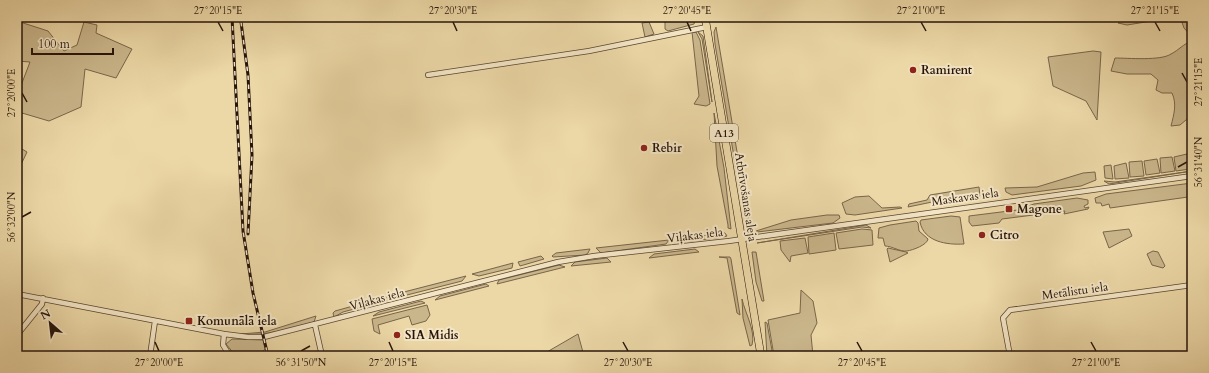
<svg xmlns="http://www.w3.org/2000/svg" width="1209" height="373" font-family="Cardo,serif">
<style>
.green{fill:#cab68b;stroke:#78654a}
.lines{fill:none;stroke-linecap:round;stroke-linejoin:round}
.minor-casing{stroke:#584531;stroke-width:6}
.primary-casing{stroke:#26140a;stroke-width:8}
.minor{stroke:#f3e5c5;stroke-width:4.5}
.primary{stroke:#ecd7a6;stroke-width:7}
.rail-casing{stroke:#26140a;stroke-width:3}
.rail{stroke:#f3e5c5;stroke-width:1.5;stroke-dasharray:4.5;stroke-linecap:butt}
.ticks{fill:none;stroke:#26140a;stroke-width:1.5}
.poi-dot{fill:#8f2418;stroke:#f3e5c5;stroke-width:1.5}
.labels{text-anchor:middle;stroke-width:4;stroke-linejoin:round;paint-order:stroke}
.shield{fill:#f3e5c5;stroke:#645342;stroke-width:1}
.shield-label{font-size:11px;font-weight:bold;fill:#26140a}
.poi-label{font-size:12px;font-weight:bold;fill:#26140a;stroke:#f3e5c5;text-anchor:start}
.street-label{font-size:12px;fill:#26140a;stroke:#f3e5c5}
.neatline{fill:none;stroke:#26140a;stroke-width:1.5}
.ticks-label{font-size:10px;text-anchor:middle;fill:#26140a}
</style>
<rect width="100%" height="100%" fill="#ecd7a6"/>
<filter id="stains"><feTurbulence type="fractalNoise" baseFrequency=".005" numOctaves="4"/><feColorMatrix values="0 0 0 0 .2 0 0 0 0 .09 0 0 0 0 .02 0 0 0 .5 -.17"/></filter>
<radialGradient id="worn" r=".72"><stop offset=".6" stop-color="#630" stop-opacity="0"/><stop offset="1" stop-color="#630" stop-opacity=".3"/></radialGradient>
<!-- green -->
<path class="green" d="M663,17H696L694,24L668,31L665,29V23Z
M1127,17H1176L1127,25L1118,23Z
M1180,17H1192V37L1184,28Z
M17,21L48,31L64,51L77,45L84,22L97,25L96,33L132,49L116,78L85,69L81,107L49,121L22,113L17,125V96L30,62L17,61Z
M649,22L654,34L645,37L642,23Z
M716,27L749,223L748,225L734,157L715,44L714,32Z
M692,32H696L700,40L710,104L706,106L694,104L699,96Z
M698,32L703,36L712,102L702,39Z
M1192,41V115L1180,125L1171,126C1174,114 1177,104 1172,93H1162L1156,90L1158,80L1151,74H1127L1111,71L1115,58C1128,58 1161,61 1171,54C1179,50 1183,44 1192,41Z
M1093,51L1101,52L1097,120L1086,101L1053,86L1048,57Z
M714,113L724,168L731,229L728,228V225L717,166Z
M17,146L27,152L17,173Z
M1187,154L1190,169L1176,171L1174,157Z
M1172,157L1175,171L1161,173L1160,158Z
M1157,159L1160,173L1146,175L1144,161Z
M1142,161L1144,176L1130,177L1129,162Z
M1126,163L1129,178L1115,179L1114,166Z
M1111,165L1113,179L1105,178L1104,166Z
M1192,171L1109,184L1104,181L1115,182Z
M1095,172L1096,180L1081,186L1012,195L1006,192L1005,188L1037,187L1083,173Z
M1192,183V193L1188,194V197L1110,208L1109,204L1102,206L1101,203H1096L1095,198L1106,194Z
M979,187L980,196L972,200L937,201L908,207L909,204L927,200L930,195Z
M869,196L882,208L900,207L902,208L855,215L846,214L842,203L855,197Z
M1077,198L1088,200V204L1084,206L1085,208L1089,207L1088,209L1064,214L1065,211L1002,219L999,223L972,226L969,222V216L1017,210L1034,204Z
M827,215H839L840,218L833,223L757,232L756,231L791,220Z
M951,216L960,217L964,244C947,245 924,242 920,222L921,220Z
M916,221L918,223L919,231L928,239C927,245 913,250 907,251C900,252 892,246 885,246L883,238H878L879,228L890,225Z
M866,225L871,228L862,227L757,243Z
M862,229L872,230L873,245L839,249L836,233Z
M1129,229L1132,236L1109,248L1103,232Z
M725,233L727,236L723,237L683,242L677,239Z
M834,233L836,250L809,254L808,237Z
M805,238L808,253L791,256L790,262L781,250L780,241Z
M669,240L666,244L601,253L596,248Z
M888,248L906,252L908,253L890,262L887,249Z
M590,249L588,253L585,255L553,257L552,256L556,253Z
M695,249L699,252L649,258L654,254Z
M1153,251L1158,252L1165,266L1163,268L1152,265L1147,254Z
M752,252H756L764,301H762L756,282Z
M541,256L544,259L520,266L518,262Z
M719,257H730L731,259L740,315L737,313L727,258Z
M607,258L611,262L571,266L575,262Z
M513,263L512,268L479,276L472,274Z
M559,265L565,267L497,284L499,280Z
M466,276L462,281L407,295L400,293Z
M486,284L489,286L435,300L440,296Z
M801,290L813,301L817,323L811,335L813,356H774L768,320L800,313Z
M393,295L388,300L343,312L334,317L333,313L335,311Z
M742,299C745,313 756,331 752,345L750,346L743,318Z
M421,301L425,303L373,316L379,312Z
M427,305L430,315L426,321L412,325L409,316L378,325L380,334L374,331L372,319Z
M316,316L314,322C289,329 266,336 241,334L265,332Z
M765,322L767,323L773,356H767Z
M578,334L584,356L573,354L540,356Z
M232,339L263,340L265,349L259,355H246L241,353L235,355L226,344Z"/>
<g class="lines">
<defs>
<path id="minor" d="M428,75L589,51L707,27
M17,294L224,334L248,337H264L558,262L594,256L729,241L1192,176
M315,325L322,356
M224,334L223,345L230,356
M17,335L42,304L43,298
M150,356L155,321
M1010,356L1003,318L1010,310L1192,285"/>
<path id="primary" d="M705,17L761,356"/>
</defs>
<!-- minor casing -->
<use href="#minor" class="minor-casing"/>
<!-- primary casing -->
<use href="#primary" class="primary-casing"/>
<!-- minor -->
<use href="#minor" class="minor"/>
<!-- primary -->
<use href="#primary" class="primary"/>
<defs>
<path id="rail" d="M232,17L243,231L253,293L268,356
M241,22L248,75L252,155L248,234"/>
</defs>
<!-- rail casing -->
<use href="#rail" class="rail-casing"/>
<!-- rail -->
<use href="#rail" class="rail"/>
</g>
<!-- ticks -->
<path class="ticks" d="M218,22L223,31M453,22L457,31M687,22L691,31M921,22L926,31M1155,22L1160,31M1182,73L1187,82M22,93L27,102M1178,167L1187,162M22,217L31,212M155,342L159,351M389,342L393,351M623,342L628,351M857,342L862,351M1091,342L1096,351M301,351L310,346"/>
<!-- markers -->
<g class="poi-dot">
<circle cx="913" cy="70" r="4"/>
<circle cx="644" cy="148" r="4"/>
<rect x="1005" y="205" width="8" height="8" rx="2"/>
<circle cx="982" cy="235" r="4"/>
<rect x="185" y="317" width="8" height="8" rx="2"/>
<circle cx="397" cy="335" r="4"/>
</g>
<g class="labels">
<!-- shield labels -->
<rect class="shield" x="710" y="124" width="28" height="18" rx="3"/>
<g class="shield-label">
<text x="724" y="137">A13</text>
</g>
<!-- poi labels -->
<g class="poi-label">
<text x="921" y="74">Ramirent</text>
<text x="652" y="152">Rebir</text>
<text x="1017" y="213">Magone</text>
<text x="990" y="239">Citro</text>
<text x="197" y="325">Komunālā iela</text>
<text x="405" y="339">SIA Midis</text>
</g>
<!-- street labels -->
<g class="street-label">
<text transform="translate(746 197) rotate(81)" y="4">Atbrīvošanas aleja</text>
<text transform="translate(965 197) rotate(-8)" y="4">Maskavas iela</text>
<text transform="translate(695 235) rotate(-7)" y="4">Viļakas iela</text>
<text transform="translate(1075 291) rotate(-8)" y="4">Metālistu iela</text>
<text transform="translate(377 299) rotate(-15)" y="4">Viļakas iela</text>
</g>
</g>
<!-- margin -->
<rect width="1209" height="373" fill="none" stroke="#ecd7a6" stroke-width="44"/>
<!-- north arrow -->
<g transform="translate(50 323) rotate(332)" stroke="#f3e5c5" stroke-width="3" paint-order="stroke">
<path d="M0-3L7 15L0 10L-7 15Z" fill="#26140a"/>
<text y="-6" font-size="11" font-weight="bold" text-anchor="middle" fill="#26140a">N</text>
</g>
<!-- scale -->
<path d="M32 48v6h81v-6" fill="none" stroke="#26140a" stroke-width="2"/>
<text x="38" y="48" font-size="12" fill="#26140a" stroke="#f3e5c5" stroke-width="3" paint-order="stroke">100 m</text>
<rect x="22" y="22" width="1165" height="329" class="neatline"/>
<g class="ticks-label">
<text x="218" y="14">27°20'15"E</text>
<text x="453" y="14">27°20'30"E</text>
<text x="687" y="14">27°20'45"E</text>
<text x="921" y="14">27°21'00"E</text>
<text x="1155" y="14">27°21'15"E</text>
<text transform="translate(1198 82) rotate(-90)" y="4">27°21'15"E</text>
<text transform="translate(11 93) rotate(-90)" y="4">27°20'00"E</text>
<text transform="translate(1198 162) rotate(-90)" y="4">56°31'40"N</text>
<text transform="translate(11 217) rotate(-90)" y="4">56°32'00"N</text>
<text x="159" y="366">27°20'00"E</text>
<text x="301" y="366">56°31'50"N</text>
<text x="393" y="366">27°20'15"E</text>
<text x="628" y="366">27°20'30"E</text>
<text x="862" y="366">27°20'45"E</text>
<text x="1096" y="366">27°21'00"E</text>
</g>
<rect width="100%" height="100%" filter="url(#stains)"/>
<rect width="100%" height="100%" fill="url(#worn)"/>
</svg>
